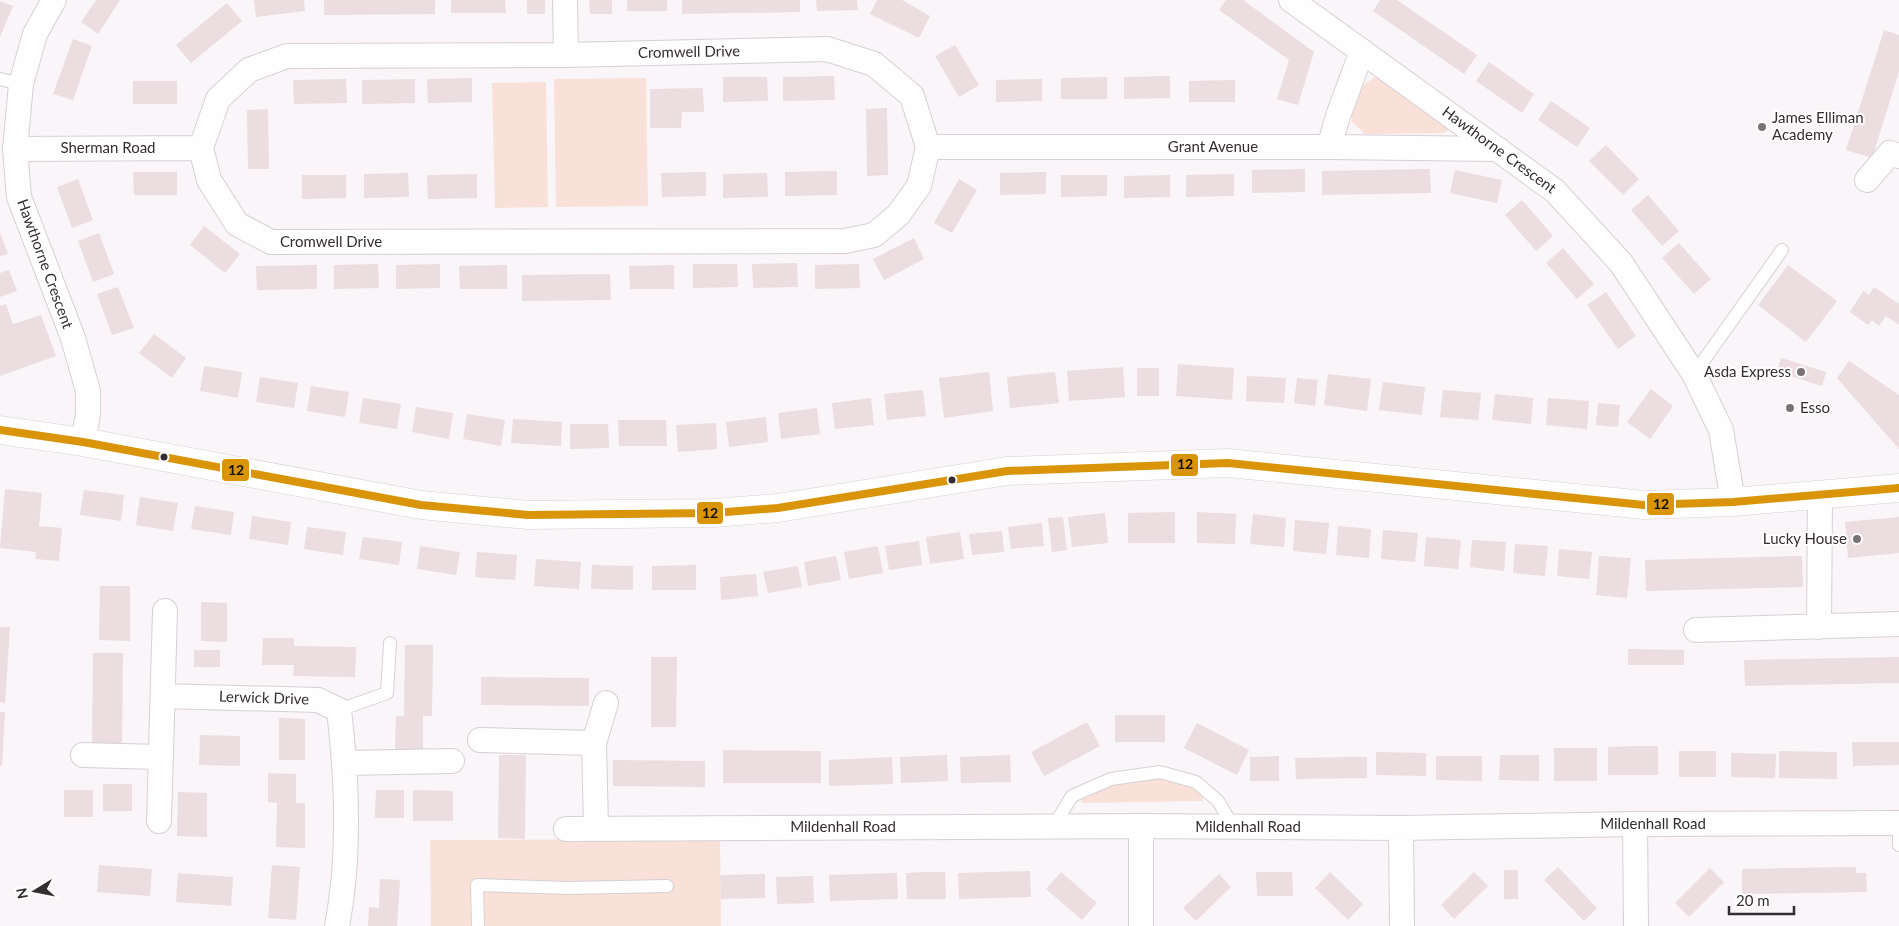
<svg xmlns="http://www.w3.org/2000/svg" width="1899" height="926" font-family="Lato,sans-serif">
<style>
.green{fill:#f9e1d9}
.building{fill:#ebdde0}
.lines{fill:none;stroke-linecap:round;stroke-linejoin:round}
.lane-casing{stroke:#d6d0d4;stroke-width:14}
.street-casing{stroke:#d6d0d4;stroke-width:26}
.secondary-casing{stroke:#d6d0d4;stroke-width:29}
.lane{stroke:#fefefe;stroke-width:12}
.street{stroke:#fefefe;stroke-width:24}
.secondary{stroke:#fefefe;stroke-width:28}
.bus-1-casing{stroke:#fff;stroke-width:11}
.bus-1{stroke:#da9408;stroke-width:8}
.poi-dot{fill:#797377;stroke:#fff;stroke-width:2}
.bus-dot{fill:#342d32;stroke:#fff;stroke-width:2}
.labels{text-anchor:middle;stroke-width:4;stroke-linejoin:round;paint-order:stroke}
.street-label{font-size:15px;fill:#342d32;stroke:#fff}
.poi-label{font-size:15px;fill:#342d32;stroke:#fff;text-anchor:start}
.line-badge{stroke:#fff;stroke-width:2}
.pale-badge-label{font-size:14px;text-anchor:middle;font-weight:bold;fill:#111}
</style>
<rect width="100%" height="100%" fill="#faf5f8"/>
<!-- green -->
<path class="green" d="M1377,76L1452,128L1443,133L1365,134L1352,122C1349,95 1354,90 1377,76Z
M646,78L648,206L556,207L554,79Z
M546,82L548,207L495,208L492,83Z
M1150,776L1172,778L1202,792L1203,801L1082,803L1081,797L1120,782Z
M720,839L721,926H431L430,840Z"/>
<!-- building -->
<path class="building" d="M96,0H120L98,34L81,22Z
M254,0H304L305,11L256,17Z
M324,0H435V14L324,15Z
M451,0H505L506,13H451Z
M527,0H545V14H527Z
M589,0H612V14H590Z
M627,0H667V11H627Z
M682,0H800V12L682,14Z
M816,0H857L858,10L817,11Z
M877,0H902L930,16L919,38L870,14Z
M1226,0H1243L1314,52L1298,105L1277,99L1289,60L1219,10Z
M1380,0H1397L1477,55L1464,74L1373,11Z
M0,1L13,6L0,37Z
M227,3L242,21L191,63L176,45Z
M1884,30L1899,35V72L1872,158L1846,150Z
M73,39L92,46L73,100L53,94Z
M955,45L979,85L959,97L935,56Z
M1489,62L1534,94L1522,113L1476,81Z
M834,76L835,100L783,101V77Z
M1170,76V98L1124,99V77Z
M723,77H767L768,101L723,102Z
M1107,77V99H1061V78Z
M472,78V102L428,103L427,79Z
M346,79L347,103L294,104L293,80Z
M415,79V103L362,104V80Z
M1042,79V101L996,102V80Z
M1235,80V102H1189V81Z
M133,81H177V104H133Z
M703,88L704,112H682L681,128H650V89Z
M1551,101L1590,128L1577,147L1538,120Z
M887,108L888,175L867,176L866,109Z
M268,109L269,169H248L247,110Z
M1606,145L1639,179L1623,195L1589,161Z
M1305,169V192L1252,193V170Z
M1430,169L1431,193L1322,195V171Z
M1455,170L1502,180L1497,203L1450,193Z
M837,171V195L785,196V172Z
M133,172H177V195H134Z
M706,172V196L662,197L661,173Z
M1046,172V194L1000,195V173Z
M408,173L409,197L364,198V174Z
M767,173L768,197L723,198V174Z
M477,174V198L428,199L427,175Z
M1234,174V196L1186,197V175Z
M302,175H346V198L302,199Z
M1061,175H1107V196L1061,197Z
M1170,175V197L1124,198V176Z
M78,179L93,220L72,228L57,187Z
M959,179L977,190L952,233L934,223Z
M1648,195L1679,231L1662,246L1631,210Z
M1522,200L1553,236L1536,251L1505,215Z
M204,226L240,254L225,273L190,245Z
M0,232L8,254L0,256Z
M99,233L114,274L93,282L78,241Z
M914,238L924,259L884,280L873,259Z
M1679,243L1711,279L1694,294L1662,258Z
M1563,248L1594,284L1577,299L1546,263Z
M797,263L798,287L753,288L752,264Z
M378,264L379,288L334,289V265Z
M440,264V288L396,289V265Z
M693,264H737L738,287L693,288Z
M859,264L860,288L815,289V265Z
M317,265V289L257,290L256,266Z
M507,265V289H460L459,266Z
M674,265V289H630L629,266Z
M1788,265L1837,301L1806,342L1758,305Z
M9,270L17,291L0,297V273Z
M610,274L611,300L522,301V275Z
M118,287L134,328L112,335L97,294Z
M1874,287L1899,304V325L1886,316L1879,326L1872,320L1868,325L1850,312L1863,291L1869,295Z
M1606,292L1636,336L1618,349L1587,305Z
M6,304L13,324L41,315L56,356L0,376V306Z
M154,334L186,358L172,378L139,353Z
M1781,358L1826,372L1822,386L1777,372Z
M1849,361L1899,395V449L1837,378Z
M1178,364L1234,368L1232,400L1176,396Z
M204,366L242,372L238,398L200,391Z
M1123,367L1125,397L1069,401L1067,371Z
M1137,368H1159V396H1137Z
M989,372L993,411L944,418L939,378Z
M1055,372L1059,403L1010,408L1007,377Z
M1328,374L1371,379L1367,411L1324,405Z
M1247,376L1286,378L1284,403L1246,401Z
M260,377L298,383L294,408L256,402Z
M1297,378L1318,380L1315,406L1294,403Z
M1383,382L1425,387L1422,415L1379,410Z
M311,386L349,392L345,417L307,411Z
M1651,389L1673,406L1650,439L1627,422Z
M923,390L926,416L887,420L884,394Z
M1443,390L1481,393L1478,420L1440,417Z
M1495,394L1533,398L1531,424L1492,420Z
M363,398L401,404L397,429L359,423Z
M871,398L874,425L835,429L832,403Z
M1548,398L1589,401L1587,429L1546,425Z
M1598,403L1620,405L1618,427L1596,425Z
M416,407L453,413L449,439L412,432Z
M817,408L820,434L781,439L778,413Z
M467,414L505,420L501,446L463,439Z
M766,417L768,442L729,447L726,422Z
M513,419L562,422L561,446L511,443Z
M618,420H666L667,446H619Z
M716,423L717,449L678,452L676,425Z
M570,424H608L609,448L570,449Z
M5,489L42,493L39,526L62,528L59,561L35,559L36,552L0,548Z
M84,490L124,495L121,521L80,515Z
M140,497L178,503L173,531L136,525Z
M195,506L234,512L231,535L191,529Z
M1175,512V543H1128V513Z
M1197,512L1236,514L1235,544L1197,543Z
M1105,513L1108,543L1072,547L1068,517Z
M1253,514L1286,518L1284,547L1250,544Z
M252,516L291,522L288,545L249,539Z
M1063,517L1067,550L1052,552L1048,518Z
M1899,517V553L1848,558L1845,522Z
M1295,520L1329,523L1326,554L1293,551Z
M1042,523L1044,546L1011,549L1008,527Z
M1338,526L1371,529L1369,558L1336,555Z
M307,527L346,532L343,555L304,549Z
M1383,530L1418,533L1415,562L1381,559Z
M1002,531L1004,552L972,555L969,534Z
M960,532L964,559L930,564L926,537Z
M363,537L402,542L399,565L359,559Z
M1426,537L1461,540L1458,569L1424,566Z
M1472,540L1506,542L1504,571L1470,567Z
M919,541L922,565L889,570L885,546Z
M1515,544L1548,546L1545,576L1513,573Z
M420,546L460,552L456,575L417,569Z
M878,546L883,573L849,579L844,552Z
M1559,549L1592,552L1589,579L1557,576Z
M477,552L517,555L515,580L475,577Z
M836,556L841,580L808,586L804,562Z
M1599,556L1631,558L1627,598L1596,595Z
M1802,556L1803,587L1646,591L1645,560Z
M536,559L581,562L579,589L534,586Z
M592,565L633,566V590L591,589Z
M696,565V590H652V566Z
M798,566L802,587L768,593L763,572Z
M756,574L758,596L721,600L720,577Z
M100,586H130V641L99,640Z
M201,602L227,603V642L201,641Z
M0,627H10L5,703L0,702Z
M263,638H294V646L356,647L355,677L293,676L294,665H262Z
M405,645H433L432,716H423V750H395L396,716H404Z
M1628,649L1684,650V665H1628Z
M194,650H220V667H194Z
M93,653H123L122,745H92Z
M651,657H677L676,727H651Z
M1899,657V683L1745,686L1744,660Z
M481,677L589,678V706L481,705Z
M0,712H5L2,766H0Z
M1115,715H1165V742H1115Z
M279,718L305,719V760H279Z
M1087,722L1100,746L1044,776L1031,752Z
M1197,723L1249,750L1237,775L1184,748Z
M200,735L240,736V766L199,765Z
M1852,742H1899V765L1853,766Z
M1633,746H1658V775H1608V747Z
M1554,748H1597V781H1554Z
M723,750L821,751V783H723Z
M1679,751H1716V777H1679Z
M1779,751L1837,752V779L1779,778Z
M1376,752L1426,753V776L1376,775Z
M1731,753L1776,754L1775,778L1731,777Z
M499,755H526L525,839L498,838Z
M947,755L948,781L901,783L900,757Z
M1010,755L1011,782L961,783L960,757Z
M1500,755H1539V781L1499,780Z
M1279,756V781H1250V757Z
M1436,756H1482V781L1436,780Z
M892,757L893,784L829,786V760Z
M1346,757H1367V778L1296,779L1295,758Z
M613,760L705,761V787L613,786Z
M268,773L296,774V803H305V848L276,847L277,803L268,802Z
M103,784H132V811H103Z
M64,790H93V817H64Z
M376,790H404V818H375Z
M413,790L453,791V821H413Z
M178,792L207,793V837L177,836Z
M99,865L152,869L150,896L97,892Z
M272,865L300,867L296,920L268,918Z
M1558,867L1597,908L1584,921L1544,880Z
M1856,867V873H1866L1867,892L1742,894V869Z
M1710,868L1724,882L1689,917L1675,903Z
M1504,870H1518V899H1504Z
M1030,871L1031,897L959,899L958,873Z
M926,872H945L946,899H907L906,873Z
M1061,872L1097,903L1082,920L1046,889Z
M1256,872H1292L1293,896H1257Z
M1330,872L1363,904L1348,920L1315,888Z
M1474,872L1488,886L1454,919L1441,905Z
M178,873L233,877L231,906L176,902Z
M897,873L898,899L830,901L829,875Z
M765,874V898L721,899L720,875Z
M1219,874L1231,887L1196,921L1183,908Z
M813,876L814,903L777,904L776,877Z
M380,879L400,880L397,926H368L369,907L379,908Z"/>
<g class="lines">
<defs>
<path id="lane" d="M0,79L21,84
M1694,374L1782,250
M339,710L387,693L390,643
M1899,823V845
M1053,827L1072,796L1111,779L1160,772L1196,782L1218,801L1233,826
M478,926L477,885L568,888L667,886"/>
<path id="street" d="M54,0L35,34L21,84L15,149L19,197L73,338L88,391V414L83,442
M565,0L566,55
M1291,0L1555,191L1621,263L1694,374L1721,430L1733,502
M827,49L874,64L912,96L928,147L919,186L898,215L874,235L845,241L271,242L237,224L209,180L201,148L218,99L249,70L287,56L566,55Z
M928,147H1329L1498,149
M1329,147L1338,116L1362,51
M15,149L201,148
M1867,180L1890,153L1899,156
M1819,627L1820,496
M1696,630L1899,624
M163,696L318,700L339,710C347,778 350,859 337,926
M480,740L594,743L606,703
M594,743L596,827
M83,755L160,757
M345,763L452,761
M159,821L165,611
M1635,824L1636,926
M1401,828L1402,926
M566,829L1141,826L1401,828L1635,824L1899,823
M1141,926V826"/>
<path id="secondary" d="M0,430L83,442L421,505L528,515L713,513L778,508L1007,471L1228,463L1644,505L1733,502L1899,488"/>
</defs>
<!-- lane casing -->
<use href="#lane" class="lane-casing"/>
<!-- street casing -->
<use href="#street" class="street-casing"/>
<!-- secondary casing -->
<use href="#secondary" class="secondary-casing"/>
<!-- lane -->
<use href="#lane" class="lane"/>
<!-- street -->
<use href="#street" class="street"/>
<!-- secondary -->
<use href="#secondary" class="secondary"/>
<defs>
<path id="bus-1" d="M0,430L83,442L421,505L528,515L713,513L778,508L1007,471L1228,463L1644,505L1733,502L1899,488"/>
</defs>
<!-- bus-1 casing -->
<use href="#bus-1" class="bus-1-casing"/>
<!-- bus-1 -->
<use href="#bus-1" class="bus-1"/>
</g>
<!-- markers -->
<g class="poi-dot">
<circle cx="1762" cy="127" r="5"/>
<circle cx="1801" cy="372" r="5"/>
<circle cx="1790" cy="408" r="5"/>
<circle cx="1857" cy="539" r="5"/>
</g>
<g class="bus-dot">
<circle cx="164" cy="457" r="4.5"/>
<circle cx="952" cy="480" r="4.5"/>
</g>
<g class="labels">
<!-- street labels -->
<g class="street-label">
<text transform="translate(689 52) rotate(-1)" y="5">Cromwell Drive</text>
<text x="1213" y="152">Grant Avenue</text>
<text x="108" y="153">Sherman Road</text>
<text transform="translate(1499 150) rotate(36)" y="5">Hawthorne Crescent</text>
<text x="331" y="247">Cromwell Drive</text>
<text transform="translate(45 264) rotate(70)" y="5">Hawthorne Crescent</text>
<text transform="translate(264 698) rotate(2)" y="5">Lerwick Drive</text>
<text x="1653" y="829">Mildenhall Road</text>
<text x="843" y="832">Mildenhall Road</text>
<text x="1248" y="832">Mildenhall Road</text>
</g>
<!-- poi labels -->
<g class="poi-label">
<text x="1772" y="123">James Elliman<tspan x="1772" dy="17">Academy</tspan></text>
<text x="1791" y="377" text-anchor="end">Asda Express</text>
<text x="1800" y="413">Esso</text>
<text x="1847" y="544" text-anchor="end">Lucky House</text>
</g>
</g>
<g class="line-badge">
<rect x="1170" y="453" width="29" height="24" rx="5" fill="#da9408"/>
<rect x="221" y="458" width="29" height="24" rx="5" fill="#da9408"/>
<rect x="1646" y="492" width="29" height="24" rx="5" fill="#da9408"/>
<rect x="696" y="501" width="28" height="24" rx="5" fill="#da9408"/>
</g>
<g class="pale-badge-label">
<text x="1185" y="469">12</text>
<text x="236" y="475">12</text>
<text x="1661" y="509">12</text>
<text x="710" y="518">12</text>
</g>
<!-- north arrow -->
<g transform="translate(35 891) rotate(260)" stroke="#ffffff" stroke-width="4" paint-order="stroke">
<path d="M0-4L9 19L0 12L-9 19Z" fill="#342d32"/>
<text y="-8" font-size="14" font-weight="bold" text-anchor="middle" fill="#342d32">N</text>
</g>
<!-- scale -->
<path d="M1729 906v8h65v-8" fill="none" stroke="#342d32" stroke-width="2.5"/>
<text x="1736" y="906" font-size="15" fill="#342d32" stroke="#ffffff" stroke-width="4" paint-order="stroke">20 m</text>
</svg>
